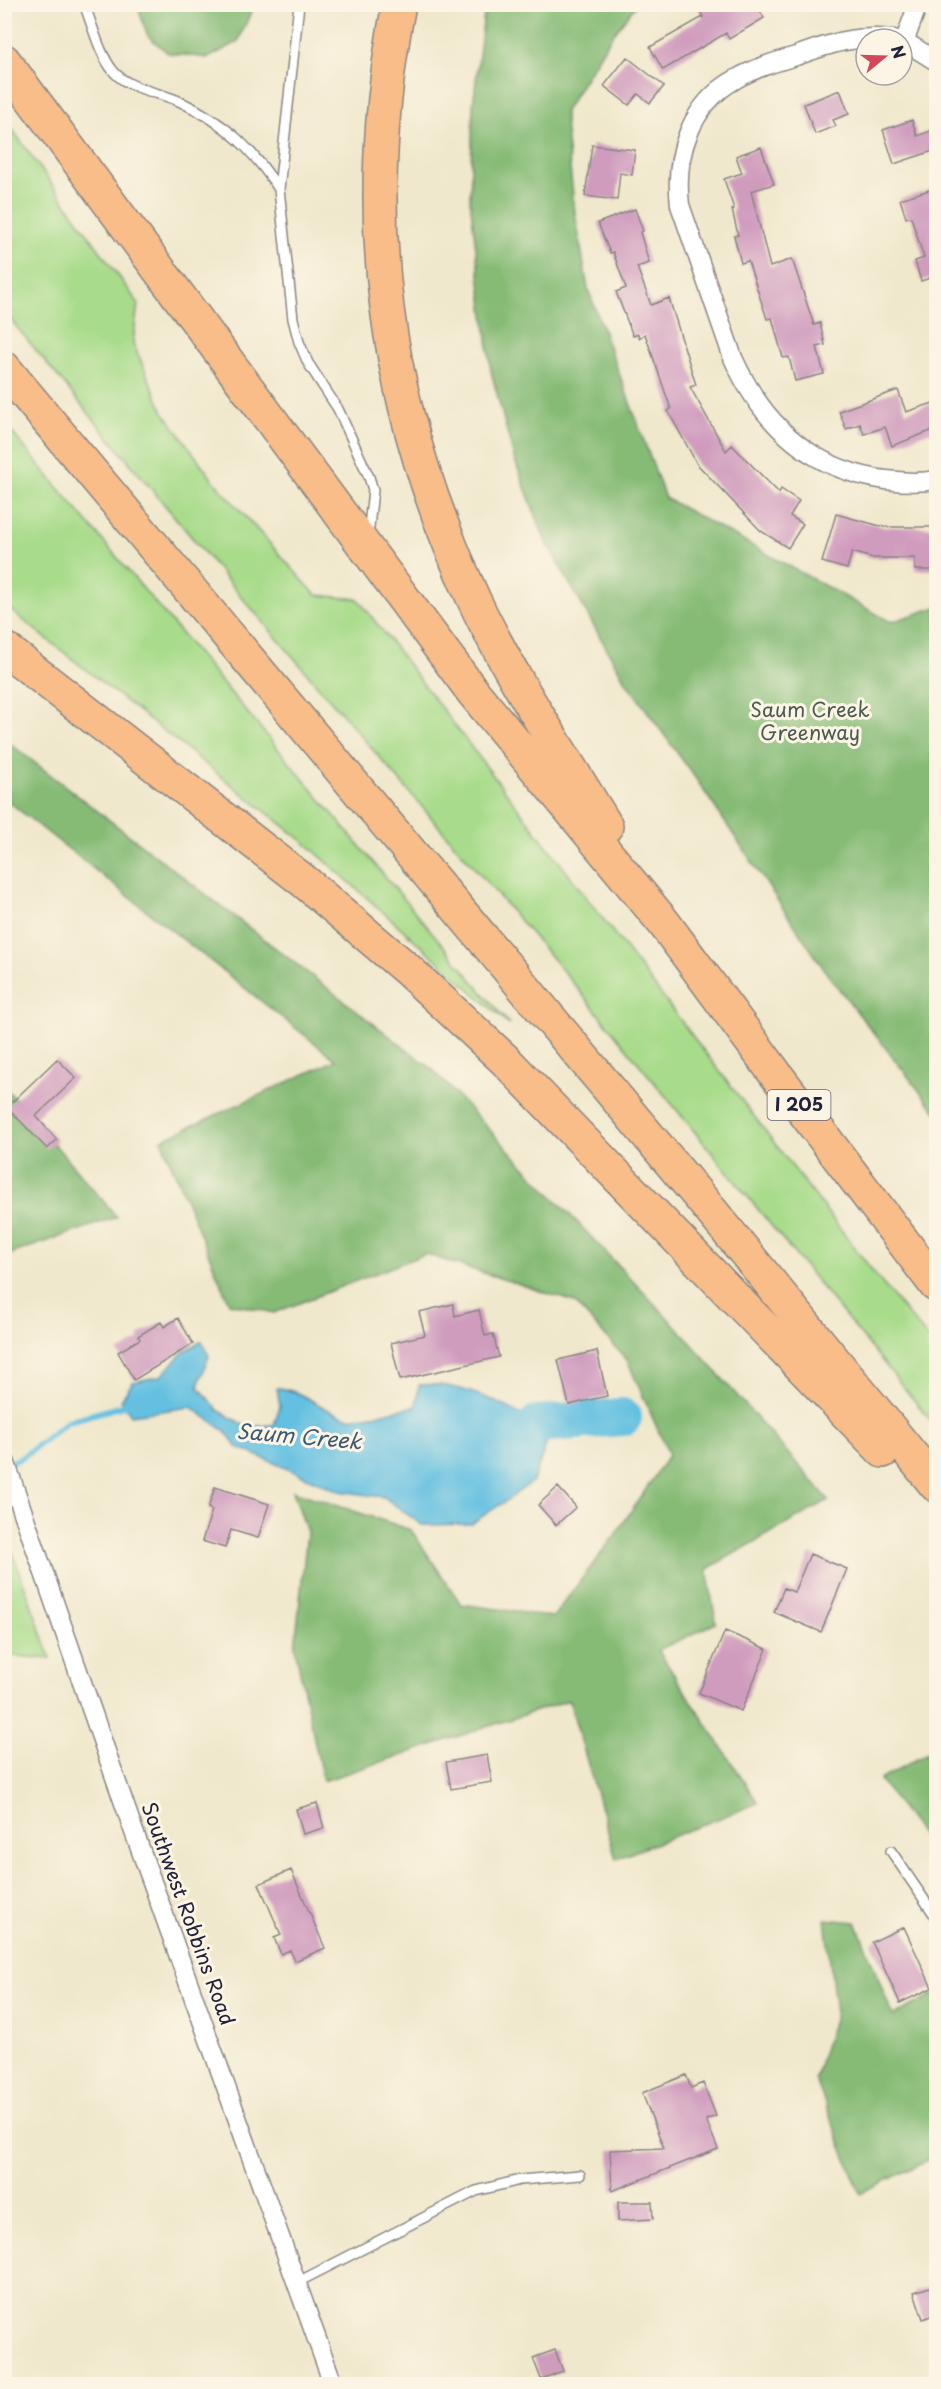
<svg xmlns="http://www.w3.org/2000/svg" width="941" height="2389" font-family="'Playpen Sans',sans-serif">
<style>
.green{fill:#a8db8a;stroke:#657e62;stroke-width:1.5}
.forest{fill:#86bb76;stroke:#546e58;stroke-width:1.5}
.water{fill:#63c0e1;stroke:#42718e;stroke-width:1.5}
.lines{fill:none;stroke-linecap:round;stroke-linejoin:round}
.stream{stroke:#63c0e1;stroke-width:6}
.river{stroke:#63c0e1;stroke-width:38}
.building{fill:#d09cbe}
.lane-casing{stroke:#898584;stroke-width:12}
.street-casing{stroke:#898584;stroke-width:21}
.highway-casing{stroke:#898584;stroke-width:36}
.lane{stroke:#fff;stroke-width:9}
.street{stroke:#fff;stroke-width:18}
.highway{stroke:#f8bd89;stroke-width:33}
.labels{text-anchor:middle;stroke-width:6;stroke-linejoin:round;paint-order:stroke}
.shield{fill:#fcf5e5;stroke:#63616e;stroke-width:1.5}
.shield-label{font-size:18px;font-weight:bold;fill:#22223b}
.park-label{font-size:20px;fill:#4a5a53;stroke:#fcf5e5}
.street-label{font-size:20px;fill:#22223b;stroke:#fcf5e5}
.water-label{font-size:21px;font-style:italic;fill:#395975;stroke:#fcf5e5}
</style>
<rect width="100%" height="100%" fill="#fcf5e5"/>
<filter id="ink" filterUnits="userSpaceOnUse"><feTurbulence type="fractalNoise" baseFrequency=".0167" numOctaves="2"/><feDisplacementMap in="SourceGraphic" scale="12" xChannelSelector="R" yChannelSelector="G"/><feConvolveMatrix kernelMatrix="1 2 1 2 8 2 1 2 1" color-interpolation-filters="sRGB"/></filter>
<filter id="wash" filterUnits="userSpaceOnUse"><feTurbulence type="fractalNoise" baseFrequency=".008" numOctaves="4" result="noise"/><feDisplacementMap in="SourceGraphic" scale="24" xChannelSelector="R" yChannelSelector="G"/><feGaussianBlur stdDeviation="1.35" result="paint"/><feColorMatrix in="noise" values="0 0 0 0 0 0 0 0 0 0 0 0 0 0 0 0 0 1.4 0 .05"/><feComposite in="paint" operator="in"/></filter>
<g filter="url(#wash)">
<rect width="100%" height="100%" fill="#f0e8cc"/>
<!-- green -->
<path class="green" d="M4,118L138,303L133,343L163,411L212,479L316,595L358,599L877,1277L936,1348V1427L564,972L233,587L5,313Z
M4,423L510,1025L303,841L5,606Z
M4,1532H5L51,1659L5,1655Z"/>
<!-- forest -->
<path class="forest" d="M137,5V4L254,5L238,42L208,58L168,53L148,36Z
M485,5H636L611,37L565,111V123L575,213L588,289L665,498L891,622L936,607V1112L828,975L696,779L624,679L545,540L514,458L491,371L470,200L473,106Z
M4,739L431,1068L683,1334L829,1500L707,1569L716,1623L658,1650L758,1803L616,1859L569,1700L323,1781L295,1648L307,1532L293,1491L411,1530L461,1604L553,1617L615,1535L669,1455L627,1360L574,1302L425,1254L274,1313L229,1303L161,1140L336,1060L5,799Z
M5,1087L117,1217L5,1256Z
M936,1748V1854L880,1780Z
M825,1919L856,1922L893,2016L936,1993V2157L860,2193L815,2078L836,2013Z"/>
<!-- water -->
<path class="water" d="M202,1341L209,1356L198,1386L218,1410L247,1427L274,1425L280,1406L277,1388C304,1390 320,1410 346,1417C358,1420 401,1409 416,1406L419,1385C458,1380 521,1409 549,1436L533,1481L513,1496L471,1524L422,1525L384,1497L339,1491L237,1447L225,1431L191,1407L131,1415L121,1400L133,1382L161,1376L183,1352Z"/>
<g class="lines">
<!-- stream -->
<path class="stream" d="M7,1465L24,1456L68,1421L130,1404"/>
<!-- river -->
<path class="river" d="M537,1424L623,1417"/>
</g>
<g id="blocks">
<!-- building -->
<path class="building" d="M696,4H756L764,18L729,39L726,33L663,70L650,47L703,17Z
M627,57L664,86L650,103L638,94L629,105L604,86Z
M840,90L849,114L833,120L836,126L815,134L804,104Z
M912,120L917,136L936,129V150L894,164L883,130Z
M592,145L635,150L632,175L620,173L617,200L585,196Z
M761,147L774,184L751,191L770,267L792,259L814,325L820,323L825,345L817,347L824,374L795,381L789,357L783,358L772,318L767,319L748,261L741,263L734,236L738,235L732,210L734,209L724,179L742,173L736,156Z
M936,188V286L933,287L930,278L921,281L915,261L924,258L911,217L906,218L900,199Z
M635,209L643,231L640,232L649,263L637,267L651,305L669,298L696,385L690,387L726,451L732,445L779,493L781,489L799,501L790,516L803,524L788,548L761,531L697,464L668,411L671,409L645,334L639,338L638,334L633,336L616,292L626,288L613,252L610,253L598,223Z
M898,390L906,412L936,402V429L892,446L885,427L864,434L860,424L846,429L839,411Z
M836,514L884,527H936V570H915V558H873L852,552L847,569L822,562Z
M57,1059L76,1078L36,1116L57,1140L47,1149L7,1107Z
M453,1304L455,1316L479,1310L485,1336L493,1334L499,1357L400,1380L391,1343L425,1335L419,1312Z
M178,1318L193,1344L134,1380L118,1352L140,1339L138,1336L161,1322L164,1327Z
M597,1351L607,1396L569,1405L558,1360Z
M215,1487L269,1504L258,1538L231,1530L225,1548L202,1541L212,1510L208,1508Z
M558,1487L576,1507L556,1525L538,1505Z
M810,1554L847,1569L821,1632L774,1612L784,1588L794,1592Z
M725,1631L767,1649L741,1711L699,1693Z
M487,1755L492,1782L451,1789L446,1762Z
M317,1803L324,1828L303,1834L296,1809Z
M291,1870L325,1948L295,1961L290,1950L281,1954L274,1938L281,1935L259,1884Z
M904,1927L932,1988L900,2003L872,1942Z
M686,2075L691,2088L703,2083L716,2116L706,2120L718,2149L612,2191L610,2150L664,2148L642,2093Z
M618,2202H652L653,2219L618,2221Z
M936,2285V2314L923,2319L914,2292Z
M555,2350L563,2371L541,2379L533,2358Z"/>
</g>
</g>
<g filter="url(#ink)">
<use href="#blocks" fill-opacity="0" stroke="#898584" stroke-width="1.5"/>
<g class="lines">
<defs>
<path id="lane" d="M84,4C93,26 99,54 114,72C130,90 160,92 181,102C227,124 251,148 279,189
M299,4L279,189L293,319L299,342L308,363L338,409L369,477L373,490L368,536
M891,1851L936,1917
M296,2283L476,2191L520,2180L580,2175"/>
<path id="street" d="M894,39C854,35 832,43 796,56C775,62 755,68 736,79C690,104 674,156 680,205L733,358C763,425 811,470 886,480C902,482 920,483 936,480
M902,40L936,61
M905,40L918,4
M4,1458L133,1829L333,2384"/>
<path id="highway" d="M399,4C358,215 383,405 474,600C511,678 561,752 606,826
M4,61L473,692L664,923L777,1076L936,1285
M4,368L703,1201L936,1485
M4,648L305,882L408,970L505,1060L883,1451"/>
</defs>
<!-- lane casing -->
<use href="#lane" class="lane-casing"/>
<!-- street casing -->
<use href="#street" class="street-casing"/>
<!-- highway casing -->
<use href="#highway" class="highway-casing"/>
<!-- lane -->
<use href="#lane" class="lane"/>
<!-- street -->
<use href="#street" class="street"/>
<!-- highway -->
<use href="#highway" class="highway"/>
</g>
</g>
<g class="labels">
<!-- shield labels -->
<rect class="shield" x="767.5" y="1090" width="63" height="30" rx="4.5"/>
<g class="shield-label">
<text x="799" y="1111">I 205</text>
</g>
<!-- park labels -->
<g class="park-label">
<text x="810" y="717">Saum Creek<tspan x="810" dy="23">Greenway</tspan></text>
</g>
<!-- street labels -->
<g class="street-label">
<text transform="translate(188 1914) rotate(70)" y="7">Southwest Robbins Road</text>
</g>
<!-- water labels -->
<g class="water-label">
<text transform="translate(299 1437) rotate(5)" y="7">Saum Creek</text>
</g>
</g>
<!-- margin -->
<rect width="941" height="2389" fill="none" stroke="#fcf5e5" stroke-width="24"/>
<!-- north arrow -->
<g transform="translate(884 57) rotate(71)"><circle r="28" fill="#fcf5e5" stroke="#a5a1a1" stroke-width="1.5"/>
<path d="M0-4.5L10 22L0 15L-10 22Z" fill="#d1495b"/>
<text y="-9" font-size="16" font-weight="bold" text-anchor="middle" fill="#22223b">N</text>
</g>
</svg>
